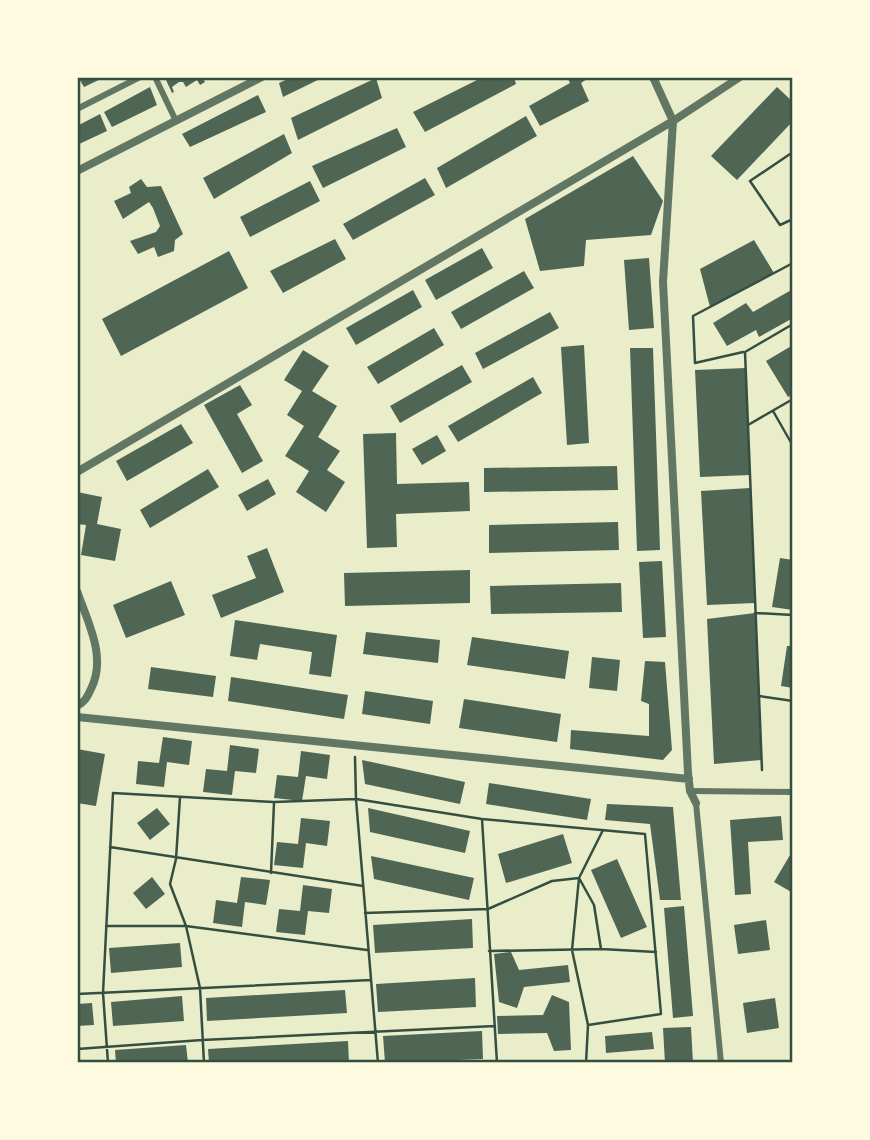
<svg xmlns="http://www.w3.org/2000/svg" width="870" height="1140" font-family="Manrope,sans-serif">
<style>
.building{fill:#4f6655}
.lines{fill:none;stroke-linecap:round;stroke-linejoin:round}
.path{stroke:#344e41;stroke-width:2.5}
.minor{stroke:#617663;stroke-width:6}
.tertiary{stroke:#617663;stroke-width:8}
.neatline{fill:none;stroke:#344e41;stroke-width:2.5}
</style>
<rect width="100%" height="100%" fill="#e9edc9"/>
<!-- building -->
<path class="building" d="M78,77H105L84,87Z
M173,77H202L205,82L200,85L197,80L186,87L183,82H179L172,87L174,92L172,93L166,80Z
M292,77H324L283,97L279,83Z
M483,77H514L516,84L425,132L413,112Z
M567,77H590L581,83L589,101L540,126L529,106L570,83Z
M376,78L382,98L298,140L291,118Z
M150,87L157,105L112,127L104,112Z
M777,87L793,102V121L737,180L711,156Z
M258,95L266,112L190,147L182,134Z
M100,114L107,131L77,145V126Z
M526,116L537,136L446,188L437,168Z
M397,128L406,147L323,188L312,166Z
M284,134L292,153L214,199L203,178Z
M633,156L663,201L651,235L586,240L584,266L540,271L525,219Z
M425,178L435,195L353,240L343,224Z
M141,179L147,187L161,186L183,234L175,240L174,251L158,257L154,247L138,254L130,241L156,232L160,226L153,208L149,202L123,219L114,201L131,193L129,187Z
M310,181L320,201L250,237L240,217Z
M335,239L346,259L283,293L270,271Z
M754,240L774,273L710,307L700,269Z
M482,248L493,268L436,300L425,280Z
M229,251L248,288L121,356L102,319Z
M649,258L654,328L629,330L624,260Z
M524,271L534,288L461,329L451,312Z
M793,289V318L759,337L756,330L727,346L713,323L746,303L753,312Z
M413,290L422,307L356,345L346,328Z
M550,312L559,328L483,369L475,353Z
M434,328L444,345L378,384L367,367Z
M584,345L589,443L567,445L561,347Z
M793,345V394L788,397L766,361Z
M630,348H653L660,550L637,551Z
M303,350L329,366L312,391L337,406L318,437L340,451L327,470L345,482L326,512L296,492L309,471L285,456L304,426L287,415L302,391L284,380Z
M462,365L472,382L400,423L390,406Z
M746,368L750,475L700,477L695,370Z
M533,377L542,393L458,442L448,426Z
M240,385L252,405L237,414L263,461L242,473L204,405Z
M181,424L193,443L127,481L116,461Z
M396,433L397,484L469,482L470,511L396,514L397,547L367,548L363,434Z
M437,435L446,451L422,465L412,449Z
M617,466L618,490L484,492V468Z
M208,469L219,487L150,528L140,510Z
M268,479L276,494L247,511L238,495Z
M750,488L755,603L707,605L701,491Z
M77,492L102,497L97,524L121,529L115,561L81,555L86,525L77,524Z
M618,522L619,550L489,553V525Z
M267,548L284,592L221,618L212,595L256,578L247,556Z
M780,558L793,560V610L772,607Z
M662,561L666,637L643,638L639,562Z
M470,570V603L345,606L344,573Z
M171,581L185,615L126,638L113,605Z
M621,583L622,612L491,614L490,586Z
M755,613L761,760L714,764L707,619Z
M235,620L337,635L331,677L309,674L312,652L260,644L257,660L230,656Z
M366,632L440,640L438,663L363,654Z
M472,637L569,651L565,679L467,665Z
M787,646H793V688L781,686Z
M592,657L620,660L617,691L589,688Z
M645,661L665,662L672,750L663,760L570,749L571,730L649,736V704L641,701Z
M151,667L216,676L213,697L148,689Z
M231,677L348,695L344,719L228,701Z
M365,691L433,701L430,724L362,714Z
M464,699L561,714L557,742L459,728Z
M163,737L192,741L189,765L167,762L164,787L136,784L138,761L159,763Z
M230,745L259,749L256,773L235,771L232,795L203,792L206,769L227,771Z
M77,749L105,754L96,806L77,803Z
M301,751L330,755L327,779L306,776L302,801L274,798L277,775L298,777Z
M362,760L465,782L460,804L365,784Z
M489,783L591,799L587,820L486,804Z
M607,804L673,807L681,900H660L650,824L605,820Z
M157,808L170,824L150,840L137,823Z
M368,808L470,831L465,853L370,832Z
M781,816L783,840L748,842L751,894L735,895L730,820Z
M301,818L330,821L327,846L306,843L303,868L274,865L277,842L298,844Z
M563,834L572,863L506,883L498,854Z
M793,850V893L774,882Z
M371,856L474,878L469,900L374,879Z
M617,859L647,927L621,938L591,870Z
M152,877L165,894L146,909L133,893Z
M241,877L270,880L266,905L245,902L242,927L213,923L216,900L237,903Z
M303,885L332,889L329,913L308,911L305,935L276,932L279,909L300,911Z
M684,906L693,1016L673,1018L664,908Z
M472,919L473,948L375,953L373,925Z
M766,920L770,950L738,954L734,925Z
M180,943L182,967L111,973L109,948Z
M511,952L519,970L568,965L570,982L524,987L517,1008L499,1002L494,954Z
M475,978L476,1007L378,1012L376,984Z
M345,990L347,1013L207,1021L206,998Z
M552,995L569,1002L571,1050L554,1051L547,1033L498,1034L497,1016L543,1015Z
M182,996L184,1021L113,1026L111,1002Z
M775,998L779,1028L747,1033L743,1003Z
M92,1003L94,1025L77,1026V1004Z
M691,1027L693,1063H665L663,1028Z
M482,1031L483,1059L385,1063L383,1036Z
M652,1032L654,1049L606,1053L605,1036Z
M348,1041L349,1063H209L208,1049Z
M186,1045L188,1063H116L115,1050Z"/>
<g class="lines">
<!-- path -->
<path class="path" d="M793,152L750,181L780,225L793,219
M743,352L695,363L693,316L793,263
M773,411L793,446
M748,425L793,399
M755,613L793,615
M759,696L793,701
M762,770L745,352L793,324
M180,797L176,859L170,884L186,926L200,988L204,1063
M482,819L497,1063
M110,847L363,886
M271,873L274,803
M365,913L488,909L552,881L579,878L594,905L601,949L656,952
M106,926H186L367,950
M489,951L601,949
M77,994L371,980
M588,1025L572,950L579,878L603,830
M77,1049L202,1040L495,1026
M108,1063L103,993L113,793L274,802L356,799L355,757
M378,1063L356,799L482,819L645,834L661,1014L588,1025L586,1063"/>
<!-- minor -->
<path class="minor" d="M155,77L176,121
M77,109L140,77
M690,791L793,792
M696,803L721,1063"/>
<!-- tertiary -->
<path class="tertiary" d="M653,77L673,121L663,282L688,773L690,791L696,803
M77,171L262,77
M77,472L673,121L740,77
M77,591C88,623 107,657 91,689C87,697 85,702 77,706
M77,717L689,779"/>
</g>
<!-- border -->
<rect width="870" height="1140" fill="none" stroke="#fefae0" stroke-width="158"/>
<rect x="79" y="79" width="712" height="982" class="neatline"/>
</svg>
